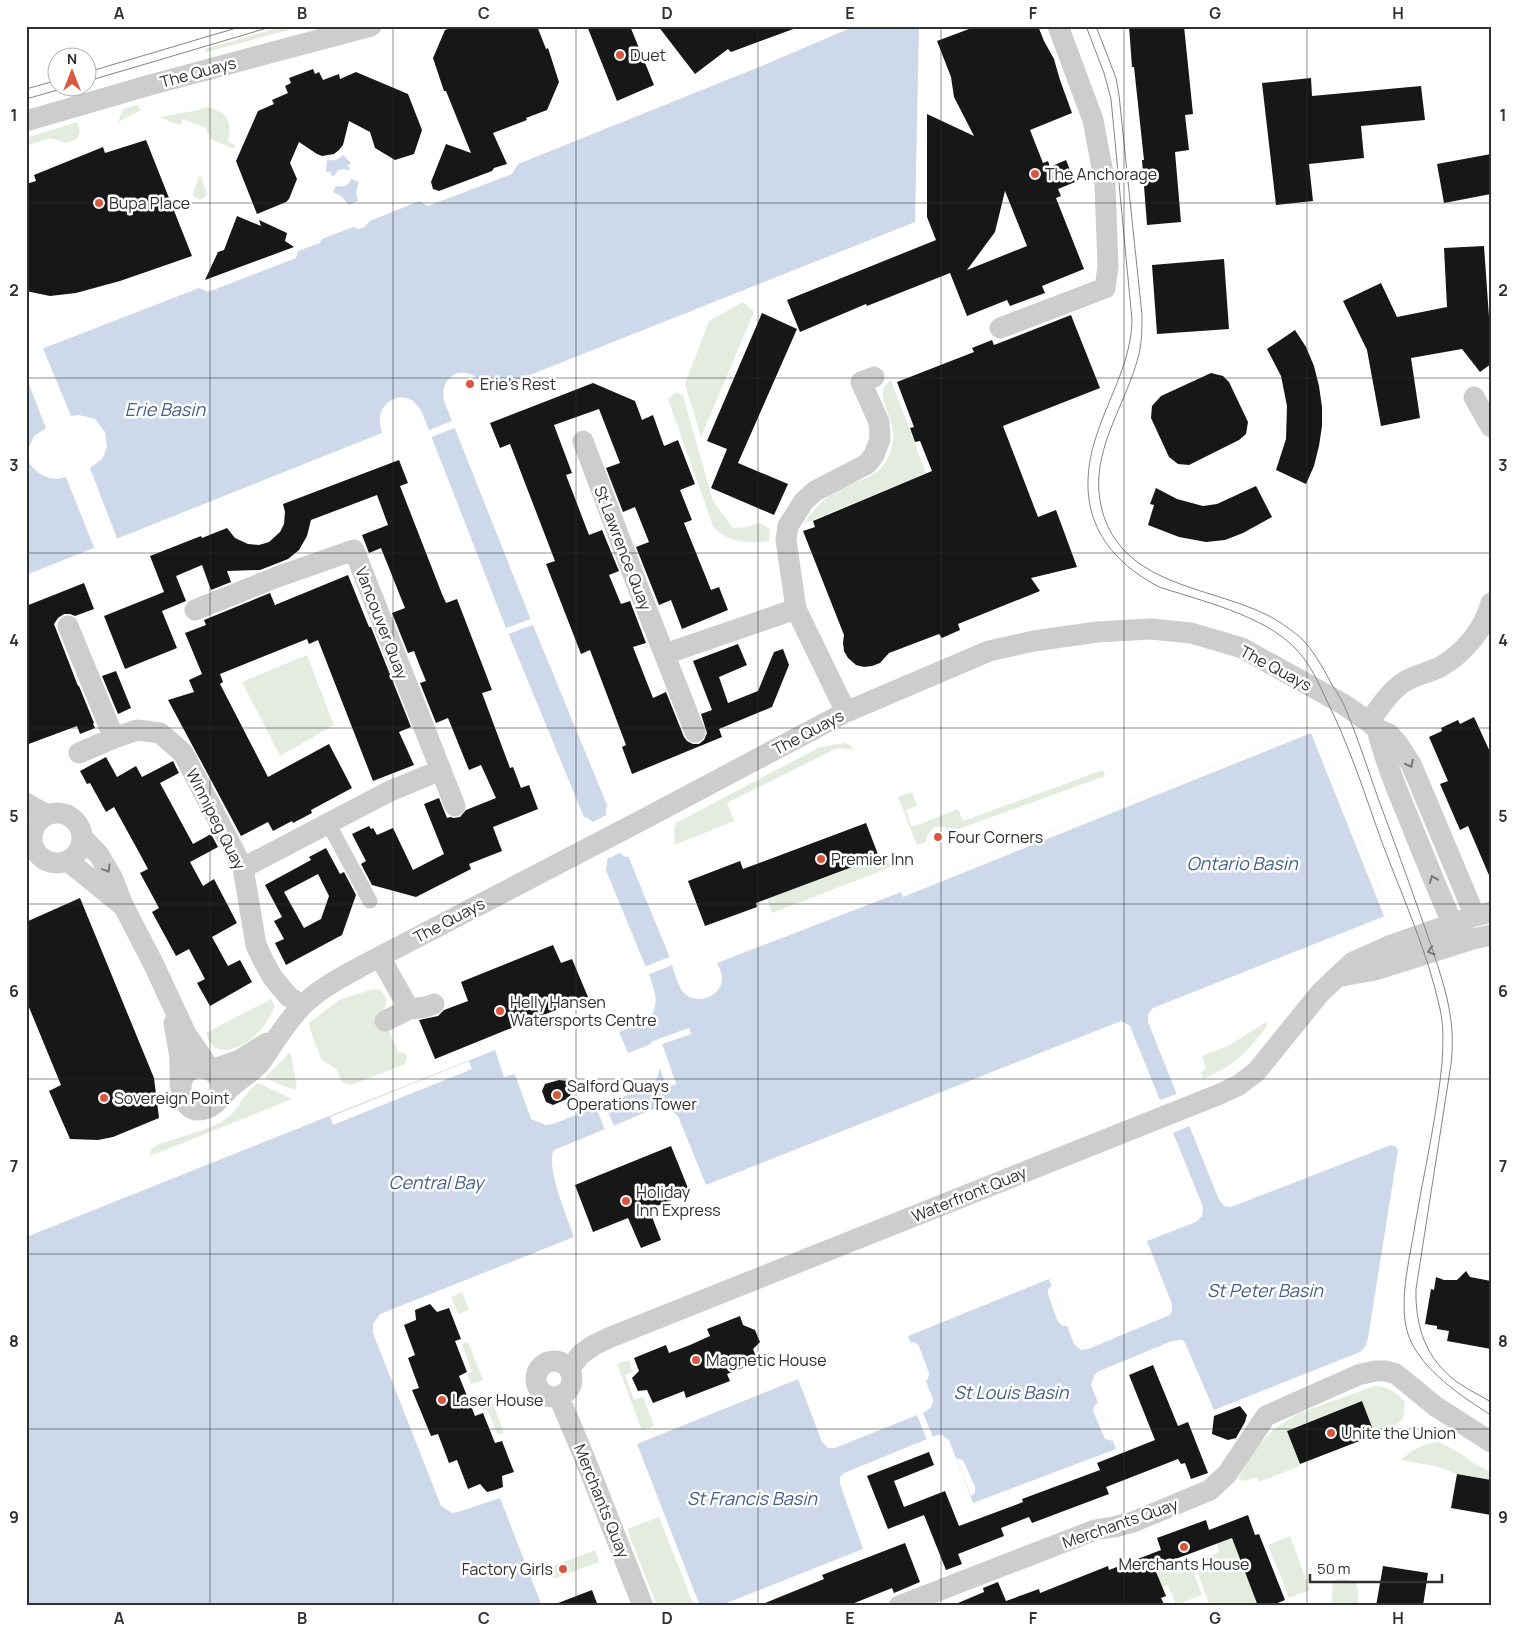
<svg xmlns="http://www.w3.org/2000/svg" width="1517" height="1632" font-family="Manrope,sans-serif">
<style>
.green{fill:#e3ecdf}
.water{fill:#cdd8ea}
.pier{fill:#fff}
.building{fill:#171717;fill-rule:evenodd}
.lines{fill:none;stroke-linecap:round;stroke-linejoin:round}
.pedestrian{stroke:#cdcdcd;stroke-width:15}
.minor{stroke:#cdcdcd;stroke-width:21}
.tram{stroke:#858585;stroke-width:1}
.oneway{stroke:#777}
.grid{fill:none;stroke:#303030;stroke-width:1;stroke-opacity:0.55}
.poi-dot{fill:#da573f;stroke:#fff;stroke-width:2}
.labels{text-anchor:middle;stroke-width:5;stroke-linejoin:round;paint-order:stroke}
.poi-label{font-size:16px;fill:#303030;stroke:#fff;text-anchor:start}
.street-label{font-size:16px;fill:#303030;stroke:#fff}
.water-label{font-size:18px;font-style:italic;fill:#435f8d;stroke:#fff}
.neatline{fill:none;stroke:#303030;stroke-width:2}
.grid-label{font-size:16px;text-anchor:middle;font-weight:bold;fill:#303030}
</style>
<rect width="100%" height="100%" fill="#fff"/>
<!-- green -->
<path class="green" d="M284,26H296V28L206,52L205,49Z
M138,105L141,110L118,122L123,109Z
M206,107C227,111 233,122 228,142L235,145L234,149L209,138L210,134L206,132L207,128L183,119L180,125L159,117L199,110Z
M77,122L80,131L77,139L66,143L50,138L26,146V138Z
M200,175L207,194L204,198L200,200L193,196V193Z
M743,302L754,312L701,437L685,384L709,321Z
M891,380L926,473L803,524C813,511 822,500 835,491C856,478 877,482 889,456C893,447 895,435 892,426C889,410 874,392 891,380Z
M676,392L683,396L713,501L733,528L746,527L760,523L770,529L769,541C749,544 727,543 713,526L668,399Z
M307,655L334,725L280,756L242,682Z
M845,743L850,745L854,750L840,748L833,750L727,803L734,821L675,845L674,829L676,823L820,747Z
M1103,770L1105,776L950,832C941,821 927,828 926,842L917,845L898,797L912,792L917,806L906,810L912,827L958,809L963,821Z
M886,855L891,867L772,913L767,899Z
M373,989L380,990L387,999L385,1008L380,1012L399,1053L403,1052L407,1056L405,1064L351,1085L343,1083L336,1069L321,1059L310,1029L309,1023L339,1000Z
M271,999L275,1006C267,1025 252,1044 231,1049C226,1051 219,1049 215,1048L209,1041L206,1033Z
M1266,1022L1267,1026C1245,1055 1236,1064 1203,1079L1201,1072L1206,1069L1202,1056L1228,1046Z
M288,1053L291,1054L297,1089L288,1088L266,1078V1076L284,1059Z
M258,1083L292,1099L150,1156L151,1149L159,1144C179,1137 211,1130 227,1118C239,1110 243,1093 258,1083Z
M462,1292L469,1310L458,1314L451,1297Z
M468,1342L483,1380L471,1384L467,1374L472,1372L462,1344Z
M629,1360L633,1372L625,1375L634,1400L643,1397L654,1426L642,1430L617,1364Z
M1375,1386C1389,1387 1396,1392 1405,1402L1403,1419L1392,1429L1375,1435L1362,1401L1287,1430L1300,1466L1259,1482L1257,1477L1245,1481L1238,1479L1252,1453L1272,1431L1283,1423L1299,1413Z
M490,1396L504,1433L498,1435L487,1409L482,1411L478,1401Z
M1439,1442L1460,1453L1473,1463L1491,1472V1480L1457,1474L1439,1467L1401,1460C1412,1450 1423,1443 1439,1442Z
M659,1517L694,1606H657L627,1529Z
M1254,1530L1255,1535L1258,1606H1210L1194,1562L1219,1552L1217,1544Z
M1290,1536L1310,1590L1289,1598L1268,1545Z
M595,1550L599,1562L554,1579L550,1567Z
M1190,1563L1202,1595L1176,1605L1168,1585L1155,1590L1147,1570L1161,1565L1164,1573Z
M1339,1579C1361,1579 1358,1587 1358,1606H1331L1333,1582Z"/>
<!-- water -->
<path class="water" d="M855,26H919L915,222L487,392C474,361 438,370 444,401L533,625L668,953C672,963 677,985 684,993C698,1006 722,996 722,978C722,972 719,968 717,963L901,892L1302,730L1310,729L1316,733L1390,914L1153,1008L1148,1014V1022L1219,1200L1224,1206L1231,1207L1391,1145L1396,1147L1398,1150L1368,1338L1365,1347L1360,1352L1214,1410L1185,1343L1182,1340L1172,1341L1097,1372L1094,1376L1091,1385L1116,1449L973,1503L949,1440L942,1435H937L844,1473L840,1477V1484L863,1549L719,1606H700L637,1444L798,1379L822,1442L828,1448H835L917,1415C926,1412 933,1409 933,1399L908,1336L1049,1279L1074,1344L1081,1350L1088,1349L1170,1315L1172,1310V1304L1147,1241L1196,1222L1202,1216L1203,1207L1130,1026L1121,1021L706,1185L678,1116L670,1109L659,1107L554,1150C545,1166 568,1219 574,1237L380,1314L373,1324V1333L441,1506L452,1513L461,1511L500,1498L542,1606H26V1237L495,1050L504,1077L515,1074L531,1119L546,1125L553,1124L648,1087L657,1079L660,1068L667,1087L676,1084L662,1044L691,1034L689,1028L651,1042V1044L628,1053L619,1032L650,1019C659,1000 656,996 650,977L506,628L421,410C418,407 416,404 413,401C399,391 382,402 380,417C379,422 381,427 382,433L26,575V355L199,288L208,292L296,258L298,251L320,243L322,239L353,227L358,229L365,227L370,221L419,201L428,206L512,174L518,164L764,65Z
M343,155L351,163L347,166L350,168L348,171L344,169L338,170L334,176L331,175V172H326L327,160C334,161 338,160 343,155Z
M351,179L359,182L356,192L358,201L349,205L341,196L333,192L336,186C343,187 348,187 351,179Z"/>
<!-- pier -->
<path class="pier" d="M42,346L71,416L79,415L95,419L105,432L107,446L105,453L102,459L90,468L118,541L95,550L66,477L58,479L49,478L42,475L35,470L30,464L28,457V449L34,436L46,428L26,377V352Z
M454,420L457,427L429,438L427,431Z
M533,618L535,624L506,635L504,629Z
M1310,729L1316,733L1390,914L1384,916L1311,733L903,897L901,892L1302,730Z
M610,804L631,856L625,857L620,853L607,859V867L604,870L582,818L586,817L593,822L606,815V808Z
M672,956L675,964L647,975L644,967Z
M689,1028L691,1034L662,1044L676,1084L667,1087L659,1066L663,1067L669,1084L673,1082L660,1044L688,1032V1031L654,1043L652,1046L651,1042Z
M469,1061L472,1069L333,1125L330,1117Z
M1179,1093L1192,1125L1171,1134L1158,1101Z
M605,1104L614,1126L605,1130L596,1107Z
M1052,1286L1067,1326H1063L1058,1322L1048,1294V1289Z
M915,1342L919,1346L929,1373L928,1379L925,1381L911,1343Z
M1098,1403L1113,1441L1105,1439L1093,1411L1094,1406Z
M923,1413L933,1437L927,1440L917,1415Z
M956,1458L963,1460L975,1487V1493L971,1496Z"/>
<!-- building -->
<path class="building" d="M456,26H537L546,49L548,48L559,82L547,110L526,118L527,120L493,133L507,164L494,168L492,171L439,191L433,189L431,182L446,144L471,153L446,91H444L433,58L445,30Z
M587,26H630L654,85L617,101Z
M658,26H796V28L731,52L728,49L695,74Z
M977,26H1038L1044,41L1054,59L1060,80L1072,113L1030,130L1043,163L1048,161L1050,167L1066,160L1075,182L1058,189L1061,196L1056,198L1084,269L1042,286L1045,293L1010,306L1007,300L967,316L950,273L867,306L866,304L800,332L787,300L936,240L927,217V114L974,136L954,97L951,77L937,41ZM1005,191L1027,246L967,270L995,232Z
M1129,26H1184L1193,114L1185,115L1189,150L1175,152L1181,222L1147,225L1142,160H1144L1134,67H1132Z
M313,69L315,74L319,72L323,80L339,74L340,79L356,72L408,94L422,130L414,154L395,160L375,148L370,132L349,121L343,145L339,150L334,154L322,156L317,154L299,142L290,163L297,179L289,199L286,202L257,214L236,161L258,111L274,104L272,100L288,93L285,86L291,83L289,78Z
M1311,78L1312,96L1421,86L1425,120L1361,126L1364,158L1309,164L1313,201L1276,205L1262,83Z
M146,140L192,256L120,281L76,293L50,296L26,291V184L36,181L34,175L103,147L105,153Z
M1491,154V194L1444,203L1437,164Z
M237,216L261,226L259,220L287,233L285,241L294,247L205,280L218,252L224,250Z
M1484,246L1489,317L1491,319V364L1480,372L1462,349L1411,358L1420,418L1381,426L1367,350L1343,301L1381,283L1397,317L1447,307L1444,248Z
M1224,259L1229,329L1157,334L1152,265Z
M762,313L797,329L738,463L788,484L774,515L711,488L727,449L707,441Z
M1071,315L1100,388L1003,426L1038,517L1056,510L1077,567L1031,578L1040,591L958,624L960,630L942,638L939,634L889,653L880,663L872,666L864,667L856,665L848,658L844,651L843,643L844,635L803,531L815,527L813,521L932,471L920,441L915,442L910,428L914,427L897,382L974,352L972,348L992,340L994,345Z
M1295,330L1306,347L1314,366L1319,386L1322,407V426L1319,446L1314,466L1306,484L1276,470L1286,439L1287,406L1281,376L1267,349Z
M1211,373L1223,376L1229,382L1248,422L1246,434L1239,440L1189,465L1178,464L1169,457L1151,418L1152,406L1161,396Z
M593,383L635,401L642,420L653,415L664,446L678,440L695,484L680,490L692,520L684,523L711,590L719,587L728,610L682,629L671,600L659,605L636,547L649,542L635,507L623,512L606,468L620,463L599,409L554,425L572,473L566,475L589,535L602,530L619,571L609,575L621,604L630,601L646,643L633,647L653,698L666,692L684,737L687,741L693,744H699L704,740L707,733L701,714L712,710L693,661L738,644L747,665L719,677L728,703L758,691L774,652L783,649L789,665L772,707L719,729L722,737L632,774L622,747L626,745L590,650L581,654L546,564L555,561L510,444L500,448L490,423Z
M399,460L408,483L400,486L442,594L446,603L457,599L492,690L482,693L510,768L513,767L521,788L529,785L538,809L493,827L502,851L469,864L471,869L416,897L372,885L361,864L366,861L352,834L369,826L371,829L373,828L377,835L393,828L413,870L444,854L424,804L439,798L447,818L450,817L454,818L460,817L466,810L496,798L481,765L469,770L448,718L436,723L420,683L426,681L419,664L414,651L408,653L392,613L405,608L381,548L369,553L362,535L388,525L377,495L311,520L307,536L299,550L288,559L278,563L260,570L227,571L231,582L211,590L202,565L176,576L186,601L162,611L177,648L125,669L104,616L164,592L150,556L201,536L202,538L227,528L235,538L248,544L259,545L269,542L280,532L284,524L285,512L283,504Z
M1256,486L1272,517L1243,533L1225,540L1206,542L1179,537L1148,525L1154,505L1150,504L1156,488L1177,499L1203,506L1217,504Z
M348,575L369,627H371L411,727L399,732L414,765L373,781L318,640L309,644L307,639L220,674L223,682L220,684L268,777L329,744L352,788L311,810L312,813L293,823L292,821L273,831L268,822L241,836L168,700L194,692L189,680L202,674L185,633L206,625L204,620L270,593L275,605Z
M84,583L94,609L75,616L70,614H64L58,618L54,624L78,686H79L94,723L93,724L95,728L80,734L77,726L26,745V606Z
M116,671L131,708L118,714L102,676Z
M1474,717L1491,754V880L1468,826L1460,830L1440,784L1448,781L1429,737L1442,731L1441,728L1458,720L1460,724Z
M106,757L117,777L136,766L142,777L173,761L179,773L160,783L193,844L211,834L218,847L190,862L203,886L214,879L237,923L212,937L228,966L240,960L252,982L210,1006L197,983L205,979L189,949L176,956L152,912L159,908L140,873L148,869L135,845L114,807L106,812L90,783L87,784L80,771Z
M866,823L879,857L756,903L757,907L705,926L688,881L740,861L743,869Z
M326,848L340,874L344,872L356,895L342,935L286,965L275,943L284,939L274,921L282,917L265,885L311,860L309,857ZM318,874L329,896L321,919L304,928L284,892Z
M80,898L154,1078L159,1118L113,1137L98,1140L70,1139L49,1091L61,1085L26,1000V922Z
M553,945L561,963L572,959L588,997L435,1059L419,1020L438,1016L444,1010L468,1001L461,982Z
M559,1080L568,1081L573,1090L569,1098L553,1105L546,1102L542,1091L545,1084Z
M671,1146L690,1193L649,1209L661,1240L641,1248L628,1218L593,1232L575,1185Z
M1466,1271L1470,1277L1491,1281V1349L1447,1341L1449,1331L1437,1329V1326L1425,1324L1431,1289L1434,1290L1436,1277L1444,1280H1457Z
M430,1304L437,1312L449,1308L461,1339L455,1341L467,1372L459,1376L475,1416L483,1413L495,1443L502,1441L514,1472L502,1476L503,1487L495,1490L487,1492L480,1484L468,1489L457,1460L449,1463L438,1434L431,1436L412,1390L419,1388L408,1358L415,1355L404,1325L416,1320L415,1310Z
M740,1316L743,1325L755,1330L760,1342L753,1349L758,1362L727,1374L730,1381L686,1398L684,1391L653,1403L647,1390L638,1391L632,1378L639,1371L634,1358L666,1345L669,1353L690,1345L710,1336L707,1329Z
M1153,1365L1178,1426L1188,1422L1208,1473L1191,1479L1185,1463L1181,1464L1178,1459L1106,1487L1109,1494L1032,1523L1029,1517L1001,1528L1004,1536L958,1554L962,1564L946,1570L924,1515L888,1529L867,1476L929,1452L934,1465L894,1481L904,1507L945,1491L959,1526L1023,1502L1022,1499L1100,1470L1097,1463L1155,1440L1129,1375Z
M1362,1401L1375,1435L1300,1464L1287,1431Z
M1240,1406L1247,1415L1245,1422L1236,1438L1228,1440L1212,1434L1214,1416Z
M1457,1474L1491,1480V1515L1451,1508Z
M1248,1515L1255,1535L1259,1534L1285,1600L1270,1606H1258L1232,1538L1154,1567L1166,1596L1161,1598L1165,1606H951L984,1592L983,1588L998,1582L1006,1601L1039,1589L1040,1593L1108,1566L1109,1570L1161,1550L1157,1538L1206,1520L1209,1530Z
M905,1543L920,1582L894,1593L892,1588L847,1606H758L824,1579L822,1575Z
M1383,1566L1428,1573L1423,1606H1376Z
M592,1590L598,1606H553V1605Z"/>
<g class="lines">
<!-- pedestrian -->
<path class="pedestrian" d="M328,823L370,901"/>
<!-- minor -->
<path class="minor" d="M26,121L150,85L371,26
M1000,328L1105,288L1108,267L1105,184L1093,120L1058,26
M1474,397L1491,427
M583,441L636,582L695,732
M195,610L277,577L354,550L455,806
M68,626L114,738L137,730L160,733L183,753L243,868L256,945L263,960L273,978L289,997L303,1005
M665,654L796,609
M846,712L796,609L786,540L788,526L804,501L815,491L867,464L874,455L880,439L879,422L861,382L874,377
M1369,722C1379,708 1390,691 1404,682C1415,675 1428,673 1440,667C1464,653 1484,630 1491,603
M1377,729C1385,761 1397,790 1409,819C1426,861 1442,902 1461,942
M79,753L114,738
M26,803L47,815
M32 838a25 25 0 1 1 50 0a25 25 0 1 1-50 0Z
M82,837L99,855L112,877L123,905L154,965L186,1034L210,1069
M68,861L122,905
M243,868L390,791L441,770
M380,957L409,1009L426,1007L434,1004
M1342,976L1375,970L1473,939L1491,935
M385,1021L409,1009
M174,1023L180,1058V1085
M211,1070L240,1060L267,1043
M219,1100C224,1088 222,1078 211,1070C170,1054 173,1122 208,1108C216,1105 222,1096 228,1090C238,1080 250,1074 260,1063C267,1055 272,1044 279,1035C286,1025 294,1014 303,1005C319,989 340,978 360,967L644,819L846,712L989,651L1034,641L1097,632L1151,629L1191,633L1242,648L1343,704L1369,722L1377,729L1389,734L1398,744L1411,764L1475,916
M536 1379a18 18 0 1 1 36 0a18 18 0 1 1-36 0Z
M569,1369L581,1354L594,1345L611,1337L1220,1094L1239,1085L1257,1071L1320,993L1353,962L1389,946L1475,916L1491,912
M559,1397L585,1459L643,1606
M899,1606L1095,1530L1114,1527L1133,1522L1210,1490L1227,1474L1266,1416L1358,1375L1375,1371H1386L1396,1374L1435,1406L1491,1442"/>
<!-- tram -->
<path class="tram" d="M1086,26L1104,73L1111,99L1132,320C1131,361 1111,393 1098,431C1073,501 1095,553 1159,587C1202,601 1262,615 1294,647C1308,661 1317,679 1325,697C1349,744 1365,795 1383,845C1403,898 1428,953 1440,1009C1444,1027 1443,1045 1442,1063C1437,1116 1424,1172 1415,1225C1410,1258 1397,1305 1409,1337C1422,1370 1462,1397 1491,1415
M1096,26L1116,78L1119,95L1142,315C1142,328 1142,341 1139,354C1126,407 1087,453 1102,510C1122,585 1207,586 1265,614C1278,620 1290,629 1301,638C1313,650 1322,666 1330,681C1334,689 1340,696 1344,705C1357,735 1367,767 1378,798C1397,849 1415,899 1433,951C1446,991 1456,1022 1451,1064L1416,1289C1415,1327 1426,1359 1457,1382C1468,1390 1480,1395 1491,1402
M88,72L243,26
M88,81L274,26
M26,89L58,80
M26,99L65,88"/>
</g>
<!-- one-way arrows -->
<defs><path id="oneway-chevron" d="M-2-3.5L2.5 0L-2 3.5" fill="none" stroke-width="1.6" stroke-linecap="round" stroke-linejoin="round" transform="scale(1.25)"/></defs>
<g class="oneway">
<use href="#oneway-chevron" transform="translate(1410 764) rotate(63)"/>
<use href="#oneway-chevron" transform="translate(107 869) rotate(59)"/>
<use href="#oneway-chevron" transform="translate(1433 879) rotate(-112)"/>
<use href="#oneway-chevron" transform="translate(1431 951) rotate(163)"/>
</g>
<!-- grid -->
<path class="grid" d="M210,26V1606M393,26V1606M576,26V1606M758,26V1606M941,26V1606M1124,26V1606M1307,26V1606M26,203H1491M26,378H1491M26,553H1491M26,728H1491M26,904H1491M26,1079H1491M26,1254H1491M26,1429H1491"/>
<!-- markers -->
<g class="poi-dot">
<circle cx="620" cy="55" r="5"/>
<circle cx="1035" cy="174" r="5"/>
<circle cx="99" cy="203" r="5"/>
<circle cx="470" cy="384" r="5"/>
<circle cx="938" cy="837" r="5"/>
<circle cx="821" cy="859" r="5"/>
<circle cx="500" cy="1011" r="5"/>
<circle cx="557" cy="1095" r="5"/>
<circle cx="104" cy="1098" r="5"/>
<circle cx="626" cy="1201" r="5"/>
<circle cx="696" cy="1360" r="5"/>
<circle cx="442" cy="1400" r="5"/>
<circle cx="1331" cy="1433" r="5"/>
<circle cx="1184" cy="1547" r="5"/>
<circle cx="563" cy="1569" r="5"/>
</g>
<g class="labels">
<!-- poi labels -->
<g class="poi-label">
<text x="630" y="61">Duet</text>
<text x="1045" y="180">The Anchorage</text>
<text x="109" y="209">Bupa Place</text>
<text x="480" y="390">Erie's Rest</text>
<text x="948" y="843">Four Corners</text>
<text x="831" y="865">Premier Inn</text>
<text x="510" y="1008">Helly Hansen<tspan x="510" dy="18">Watersports Centre</tspan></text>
<text x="567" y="1092">Salford Quays<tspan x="567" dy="18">Operations Tower</tspan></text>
<text x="114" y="1104">Sovereign Point</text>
<text x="636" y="1198">Holiday<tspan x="636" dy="18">Inn Express</tspan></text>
<text x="706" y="1366">Magnetic House</text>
<text x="452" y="1406">Laser House</text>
<text x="1341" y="1439">Unite the Union</text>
<text x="1184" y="1570" text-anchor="middle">Merchants House</text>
<text x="553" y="1575" text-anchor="end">Factory Girls</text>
</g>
<!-- street labels -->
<g class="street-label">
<text transform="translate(198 72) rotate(-15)" y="6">The Quays</text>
<text transform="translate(623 548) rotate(69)" y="6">St Lawrence Quay</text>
<text transform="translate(382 623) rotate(69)" y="6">Vancouver Quay</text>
<text transform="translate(1276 668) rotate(28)" y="6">The Quays</text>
<text transform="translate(808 732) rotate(-28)" y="6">The Quays</text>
<text transform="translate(216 819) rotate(63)" y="6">Winnipeg Quay</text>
<text transform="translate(449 920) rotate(-28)" y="6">The Quays</text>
<text transform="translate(969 1194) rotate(-22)" y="6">Waterfront Quay</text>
<text transform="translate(602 1501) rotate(68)" y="6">Merchants Quay</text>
<text transform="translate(1120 1523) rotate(-19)" y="6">Merchants Quay</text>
</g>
<!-- water labels -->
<g class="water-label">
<text x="165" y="416">Erie Basin</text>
<text x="1242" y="870">Ontario Basin</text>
<text x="436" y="1189">Central Bay</text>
<text x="1265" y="1297">St Peter Basin</text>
<text x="1011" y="1399">St Louis Basin</text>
<text x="752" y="1505">St Francis Basin</text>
</g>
</g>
<!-- border -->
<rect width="1517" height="1632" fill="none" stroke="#ffffff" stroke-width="55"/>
<!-- north arrow -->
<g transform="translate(72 72)"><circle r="24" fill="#ffffff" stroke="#acacac"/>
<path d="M0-4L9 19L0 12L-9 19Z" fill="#da573f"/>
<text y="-8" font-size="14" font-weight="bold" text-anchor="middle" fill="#303030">N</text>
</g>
<!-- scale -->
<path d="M1310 1574v8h132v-8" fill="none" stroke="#303030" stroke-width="2.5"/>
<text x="1317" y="1574" font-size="15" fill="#303030" stroke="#ffffff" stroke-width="4" paint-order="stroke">50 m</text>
<rect x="28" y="28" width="1462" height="1576" class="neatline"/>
<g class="grid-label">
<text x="119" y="19">A</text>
<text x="302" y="19">B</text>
<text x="484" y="19">C</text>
<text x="667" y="19">D</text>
<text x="850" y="19">E</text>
<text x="1033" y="19">F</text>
<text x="1215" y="19">G</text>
<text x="1398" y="19">H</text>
<text x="14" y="121">1</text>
<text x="1503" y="121">1</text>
<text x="14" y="296">2</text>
<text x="1503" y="296">2</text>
<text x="14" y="471">3</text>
<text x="1503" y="471">3</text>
<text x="14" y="646">4</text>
<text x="1503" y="646">4</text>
<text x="14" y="822">5</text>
<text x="1503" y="822">5</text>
<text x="14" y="997">6</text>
<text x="1503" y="997">6</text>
<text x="14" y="1172">7</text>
<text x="1503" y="1172">7</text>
<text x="14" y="1347">8</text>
<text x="1503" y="1347">8</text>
<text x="14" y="1523">9</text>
<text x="1503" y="1523">9</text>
<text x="119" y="1624">A</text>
<text x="302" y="1624">B</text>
<text x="484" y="1624">C</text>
<text x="667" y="1624">D</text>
<text x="850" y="1624">E</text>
<text x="1033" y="1624">F</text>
<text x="1215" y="1624">G</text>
<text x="1398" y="1624">H</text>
</g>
</svg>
